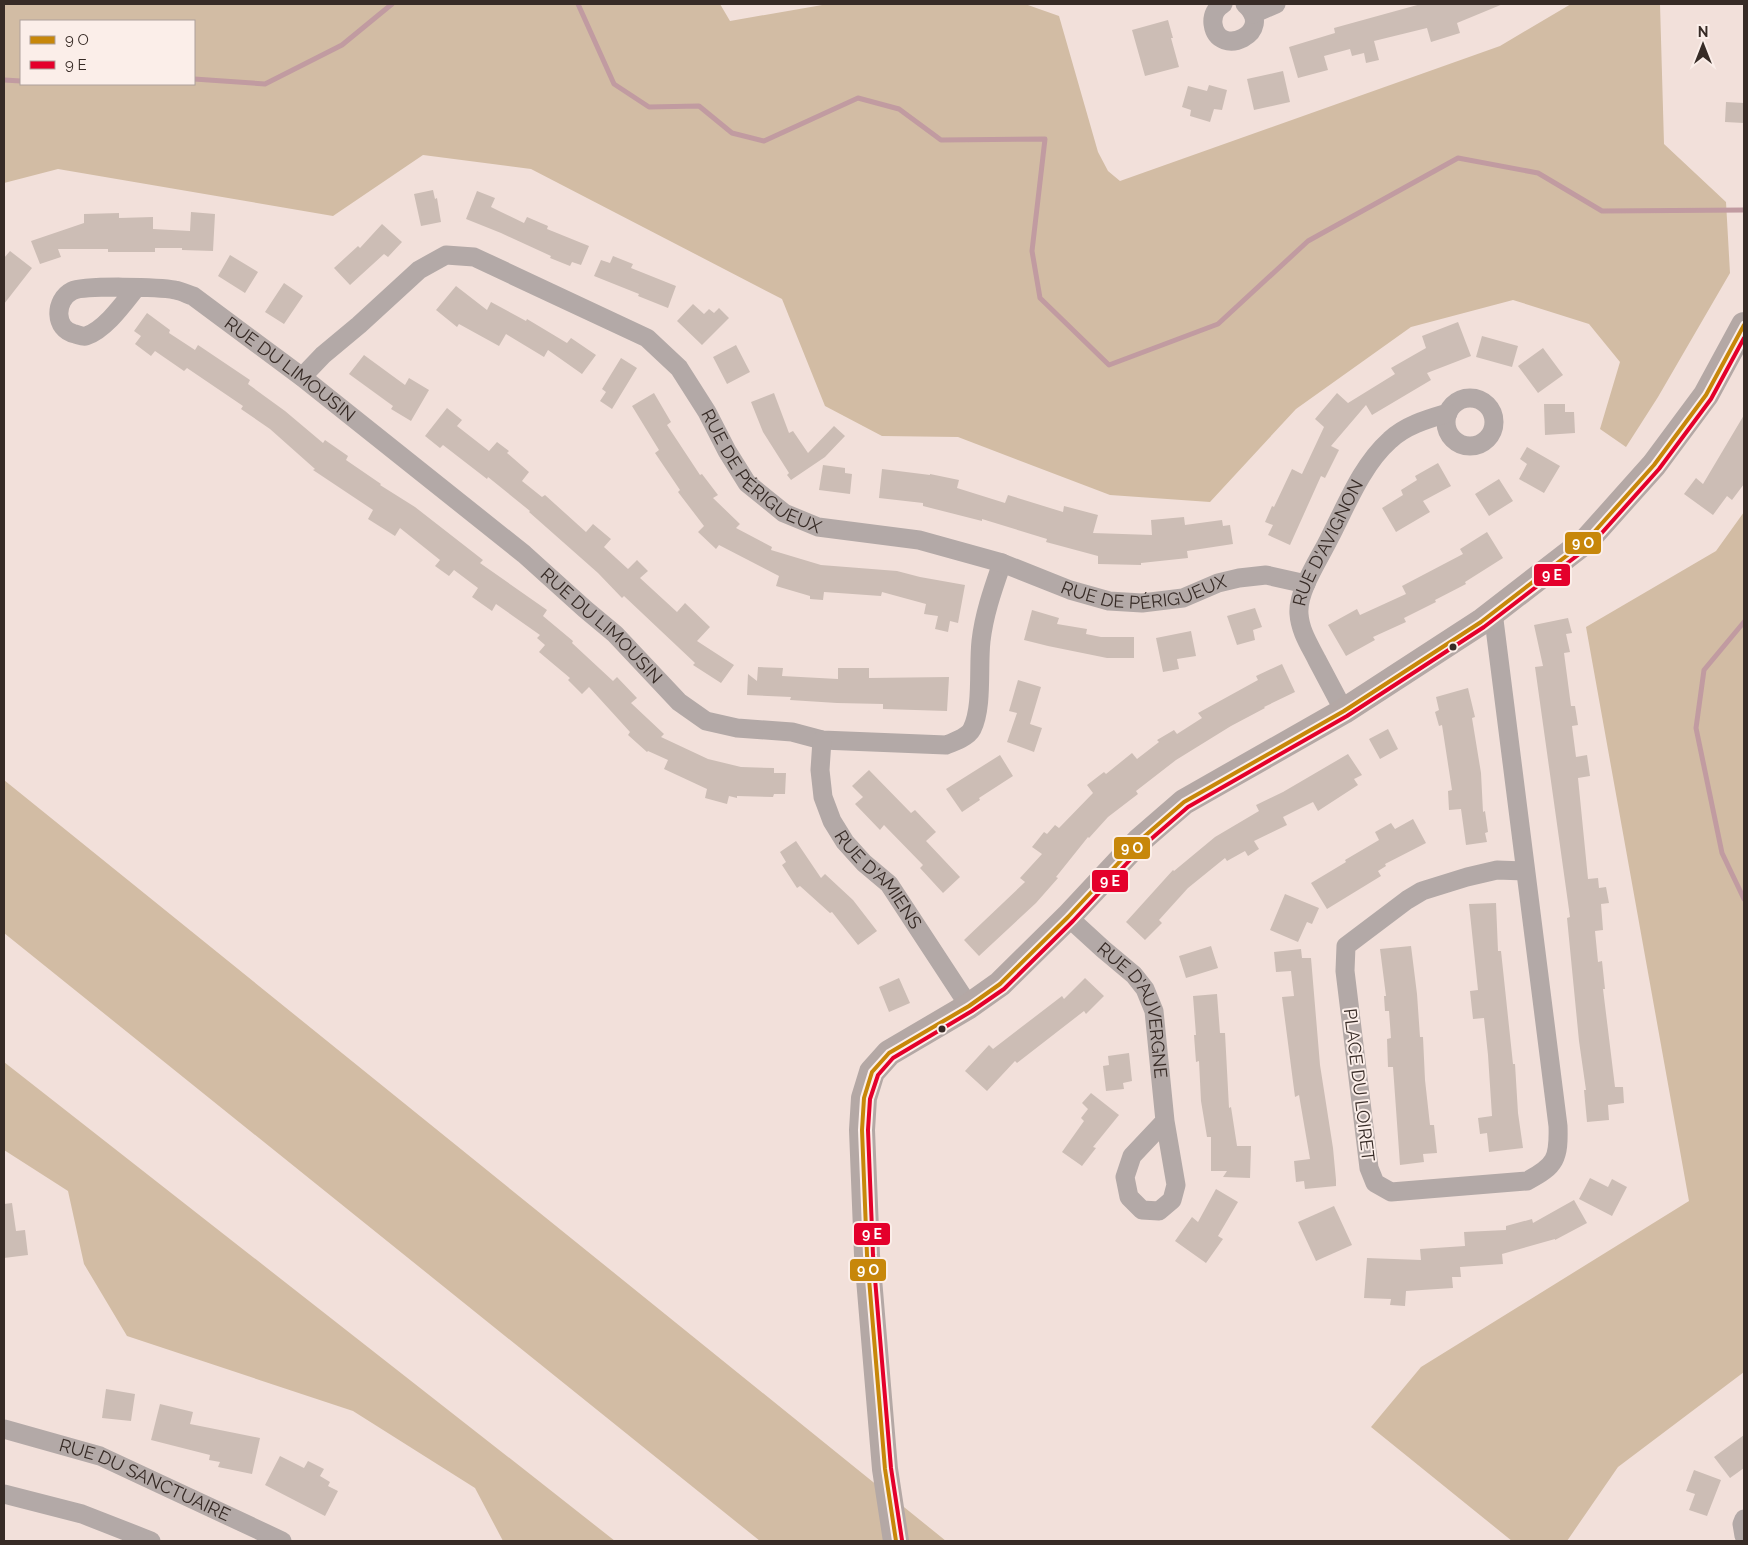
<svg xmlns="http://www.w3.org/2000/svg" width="1748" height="1545" font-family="Raleway,sans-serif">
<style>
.forest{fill:#d2bca4;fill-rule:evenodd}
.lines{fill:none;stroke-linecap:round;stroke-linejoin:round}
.stream{stroke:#c19ba1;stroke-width:5}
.building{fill:#ccbdb5}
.street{stroke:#b3a9a7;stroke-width:19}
.secondary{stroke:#b4a8a5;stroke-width:26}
.bus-1-casing{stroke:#fbeee9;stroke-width:8}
.bus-2-casing{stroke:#fbeee9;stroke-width:8}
.bus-1{stroke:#c7870a;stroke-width:4}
.bus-2{stroke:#e4002b;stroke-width:4}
.bus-dot{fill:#372b26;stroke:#fbeee9;stroke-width:2}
.labels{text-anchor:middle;stroke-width:4;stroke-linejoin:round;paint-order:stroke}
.street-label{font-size:18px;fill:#372b26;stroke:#fbeee9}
.line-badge{stroke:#fbeee9;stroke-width:2}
.badge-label{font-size:14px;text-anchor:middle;font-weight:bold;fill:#fff}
</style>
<rect width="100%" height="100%" fill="#f2e0da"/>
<!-- forest -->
<path class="forest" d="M4,4H720L730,21L828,4H1025L1059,16L1098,152L1108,171L1120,181L1500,46L1571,4H1660L1664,144L1726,202L1730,273L1658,397L1626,447L1600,429L1620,362L1589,324L1513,300L1411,327L1296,409L1210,502L1110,495L958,437L882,436L825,406L782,299L531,169L423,155L333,216L58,169L4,183ZM21,21H194V84H21Z
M1744,512V1372L1618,1467L1567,1541H1512L1371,1427L1421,1367L1689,1201L1586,627L1716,551Z
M4,780L946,1541H760L4,933Z
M4,1062L535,1478L615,1541H503L475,1488L353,1411L127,1336L84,1264L68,1191L4,1150Z"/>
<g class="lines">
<!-- stream -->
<path class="stream" d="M578,4L614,84L649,107L699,106L732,133L764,141L858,98L899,109L941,140L1045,139L1032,251L1040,298L1109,365L1218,324L1308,241L1458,158L1538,173L1602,211L1744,210
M194,79L265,84L342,45L392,4
M4,80L21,81
M1744,622L1704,670L1696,728L1722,853L1744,899"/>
</g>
<!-- building -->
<path class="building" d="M1421,4H1503L1457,23L1460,33L1431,42L1427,28L1374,41L1379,60L1366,63L1364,53L1352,56L1350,49L1324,56L1328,70L1298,78L1289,47L1335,33L1334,28Z
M1168,20L1173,38H1171L1179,67L1145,76L1132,30Z
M1283,71L1290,102L1254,110L1247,79Z
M1209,85L1227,90L1222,110L1214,109L1210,122L1190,116L1191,110L1182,107L1188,86L1207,91Z
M1726,102L1744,103V123L1725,122Z
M433,190L435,199L437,198L441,222L421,226L414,194Z
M477,191L495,198L491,207L499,211L524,223L527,217L548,226L547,229L589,246L581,265L572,262L570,266L550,258L551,256L501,233L466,219Z
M191,212L215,214L213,251L182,250V248H155V252H108V249H58L61,257L40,264L31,241L84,223V214L119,213V218L153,217V229L190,231Z
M382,224L402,242L388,257L384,254L350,285L334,268L358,246L360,248Z
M10,251L32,268L4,304V258Z
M230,255L258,272L245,293L218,276Z
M613,256L633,264L631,268L676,286L668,308L638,296L639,294L594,276L601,260L610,263Z
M284,283L303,296L284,324L265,312Z
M456,286L487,310L491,302L526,321L527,319L567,343L571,338L596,355L582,374L548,350L544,357L506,334L499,346L459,324L457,327L436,310Z
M693,304L704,314L709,309L714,313L719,308L729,318L702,345L677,321Z
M147,313L170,330L169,333L195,350L198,345L250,380L248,384L285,411L323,443L325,440L348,456L346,460L381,484L380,485L415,507L483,560L480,563L547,610L543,616L573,641L572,643L613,681L617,677L637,698L631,703L664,734L661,737L708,759L741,767L774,768V773H786L785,794H774L773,797L737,796V798L729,796L727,804L705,798L707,789L664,769L668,760L648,751L647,752L628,735L630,732L589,687L582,694L568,680L570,678L539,652L545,645L537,638L540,635L496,604L492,611L472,597L478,588L454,570L449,576L435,566L440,560L400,528L395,536L368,519L373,510L313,470L315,469L270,429L241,409L243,406L187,368L184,371L155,351L151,356L135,344L141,336L134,331Z
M1458,322L1471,356L1427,373L1431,380L1372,415L1366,405L1331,446L1339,450L1325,478L1321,476L1290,545L1268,535L1273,525L1265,522L1272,506L1274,507L1292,469L1302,474L1324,427L1315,419L1337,393L1348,403L1395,374L1391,368L1426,348L1422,336Z
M1482,336L1518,346L1512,367L1476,357Z
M736,345L750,372L727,384L713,357Z
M1543,348L1563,375L1538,393L1518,366Z
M364,355L405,385L409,378L429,390L411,421L391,409L393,406L349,374Z
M621,358L637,368L612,409L600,401L606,392L602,389Z
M654,393L671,422L667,425L700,475L702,474L718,495L713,498L740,524L736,528L772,547L771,550L821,565L897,571L920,577L965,585L958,623L950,621L948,632L935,629L938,616L924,614L926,604L882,592L881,596L824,592L823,600L810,599V596L776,586L779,576L719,545L716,549L698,532L704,526L678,492L680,490L655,453L659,450L632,406Z
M774,393L789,433L793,431L808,453L834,426L845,436L825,457L791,480L787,475L789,473L763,432L751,402Z
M1544,404H1565V412H1574L1575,433L1545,435Z
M447,408L462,420L457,426L489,451L497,442L509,451L507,453L529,472L522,481L542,497L545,495L586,532L593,524L611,539L604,547L628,569L637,560L648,571L640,578L677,612L685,603L710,627L697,641L734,665L721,683L693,665L695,663L660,630L624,596L622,598L598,573L529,512L530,511L488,477L487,479L443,445L440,448L425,436Z
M1744,415V484L1732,500L1727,496L1713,515L1684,494L1696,478L1703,484Z
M1527,447L1560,466L1544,493L1519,479L1527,464L1520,459Z
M1438,463L1451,486L1423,501L1430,512L1396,532L1382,508L1403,495L1401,490L1417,480L1415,476Z
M823,465L845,468V473L852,474L850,494L819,490Z
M882,469L930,475V474L959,480L957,488L1005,503L1008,495L1063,512L1064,506L1098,515L1093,533L1152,535L1151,520L1184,517L1185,525L1222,520L1223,526L1230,525L1233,544L1187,551L1188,558L1141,563V565L1098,564V556L1046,542L1047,539L982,519V521L923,506V503L879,498Z
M1499,479L1513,501L1489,516L1475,494Z
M1487,532L1503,558L1465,582L1466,584L1435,600L1436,602L1404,618L1406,622L1373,637L1375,640L1346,656L1328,625L1357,609L1360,615L1406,594L1402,586L1463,554L1460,549Z
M1255,608L1262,627L1253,630L1255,640L1237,645L1227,616Z
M1032,610L1059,618L1057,624L1087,629L1086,634L1101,637H1134V658H1107L1048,646L1024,640Z
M1568,618L1572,633L1566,634L1570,652L1564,653L1571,706H1575L1578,725L1572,726L1576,757L1587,755L1590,776L1578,778L1588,879L1598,878L1599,888L1606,887L1609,903L1601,904L1603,930L1595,931L1598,962L1602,961L1605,989H1603L1615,1087H1623L1624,1103L1608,1105L1609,1120L1587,1122L1584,1090H1586L1579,1041L1567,918L1570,917L1535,667L1543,666L1534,625Z
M1191,631L1196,656L1177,659L1179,669L1163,672L1156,638Z
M1282,664L1295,692L1264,707L1265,708L1231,726L1176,760L1136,791L1138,794L1108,817L1089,838L1088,837L1056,877L1058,878L1036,903L979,956L964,940L1025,882L1020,878L1042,854L1032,847L1044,832L1047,834L1055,825L1059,828L1093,793L1087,785L1104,772L1106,774L1132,753L1137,759L1159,742L1157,740L1174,730L1177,734L1202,718L1198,713L1258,680L1256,676Z
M758,667L783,668L782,676L838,679V668H869V678L949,677L947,711L883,709V704L837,703L790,700L791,697L747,695L748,674L757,681Z
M1018,680L1041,687L1030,724L1042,728L1034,752L1007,742L1017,713L1009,711Z
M1468,688L1475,717L1472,718L1481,773L1483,812L1485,811L1488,832L1485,833L1487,842L1466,845L1461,809L1449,810L1448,791L1452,790L1442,725L1439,726L1435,712L1439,710L1436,697Z
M1388,729L1398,749L1380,759L1369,739Z
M1348,754L1362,775L1354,779L1358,785L1318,811L1313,802L1283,817L1287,825L1254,841L1259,849L1248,856L1245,851L1227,861L1225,858L1188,888L1159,920L1162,923L1145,940L1126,922L1173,870L1174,871L1215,837L1259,811L1256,805L1283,792Z
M1000,755L1013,776L979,798L980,800L962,812L946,789Z
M869,770L911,813L915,810L936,832L926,841L960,877L943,893L920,868L923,865L884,825L880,830L855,804L863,797L852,786Z
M1413,819L1426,843L1385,864L1386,866L1378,871L1381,876L1327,909L1311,883L1346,862L1345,860L1379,840L1375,832L1391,823L1395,829Z
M796,841L821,878L825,874L853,900L877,931L858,945L832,912L830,913L800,886L797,888L782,865L786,862L780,852Z
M1285,894L1319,908L1312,924L1307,922L1298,942L1270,930Z
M1496,903L1498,951H1501L1513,1064H1515L1518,1113L1523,1148L1489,1152L1487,1133L1480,1134L1478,1118L1492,1116L1488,1055L1484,1018L1473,1019L1470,991L1478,990L1469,904Z
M1211,946L1218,968L1186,978L1179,956Z
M1411,946L1417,994L1420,1037H1423L1425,1080L1430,1125H1434L1437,1153L1423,1154L1424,1162L1400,1165L1393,1067H1388L1387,1039L1391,1038L1389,1011H1385L1384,996H1386L1380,949Z
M1301,949L1302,958H1311L1320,1065L1333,1148L1336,1180V1186L1305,1189L1304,1181L1296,1182L1294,1161L1310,1159L1299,1095L1295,1097L1282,997L1294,996L1291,971L1276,972L1274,952Z
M899,978L910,1003L889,1012L879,987Z
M1085,978L1104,996L1086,1014L1084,1011L1017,1063L1015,1061L987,1091L965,1071L989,1045L993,1049L1062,996L1064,999Z
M1217,994L1220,1033H1225L1229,1108L1231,1107L1237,1146H1251L1250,1178L1223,1177L1227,1171H1211V1137H1207L1201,1101L1199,1061L1196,1062L1194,1035H1196L1193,996Z
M1129,1053L1132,1081L1123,1083L1124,1089L1106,1091L1103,1066L1109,1065L1108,1056Z
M1091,1093L1119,1115L1093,1147L1096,1148L1082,1166L1062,1152L1084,1121L1081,1118L1088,1109L1082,1103Z
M1590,1178L1608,1187L1612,1179L1627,1187L1612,1216L1579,1199Z
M1216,1189L1238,1202L1218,1236L1223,1239L1206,1263L1175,1241L1192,1217L1198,1222Z
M1574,1200L1587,1223L1555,1240V1239L1502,1254L1503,1264L1460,1267L1461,1277H1452L1453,1288L1406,1291L1405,1306L1390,1305L1391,1299L1364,1298L1367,1258L1421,1260L1420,1249L1465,1246L1464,1232L1506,1230V1226L1532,1219L1533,1223Z
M12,1203L16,1231L25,1230L28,1255L4,1258V1204Z
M1334,1206L1352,1245L1316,1261L1298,1222Z
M106,1389L135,1394L131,1421L102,1418Z
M160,1404L193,1412L190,1424L260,1438L252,1474L218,1467L220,1462L209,1460L210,1455L151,1440Z
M1744,1435V1468L1730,1478L1714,1457Z
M280,1456L304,1468L308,1461L324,1469L320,1476L330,1482L328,1486L338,1491L325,1516L265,1485Z
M1694,1470L1721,1480L1707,1516L1689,1510L1695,1494L1686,1491Z"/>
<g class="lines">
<!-- street -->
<g class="street">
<path d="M1223,4C1216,8 1212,15 1213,24C1218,60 1277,32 1245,4"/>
<path d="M1253,14L1276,4"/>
<path id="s1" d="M136,288C124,303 105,330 86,336C83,337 79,335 75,334C54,330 54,300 72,291C84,285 160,287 175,290C181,291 187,294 193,296L302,377L524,554L585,609L615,634L679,702L706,721L737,728L792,732L822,740L946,745C954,742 968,737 972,729C983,707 978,667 981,641C984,614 993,589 1002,563"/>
<path id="s2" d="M302,377L323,355L359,325L419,270L446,255L474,257L647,338L679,368L707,412L727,451L747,483L784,513L818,527L919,540L1002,563L1070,590L1109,601L1142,603L1183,598L1218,583L1239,578L1266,575L1306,584"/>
<circle cx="1470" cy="422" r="24"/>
<path d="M1493,612L1558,1126C1559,1158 1556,1166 1527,1181L1391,1192L1375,1183L1369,1168L1345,971L1346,946L1407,900L1422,891L1467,877L1497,870L1525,871"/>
<path id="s3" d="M1344,711C1335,694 1326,677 1317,660C1310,646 1300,631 1299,614C1297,591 1320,558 1330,537C1347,504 1362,465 1390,440C1406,425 1428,419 1448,413"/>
<path id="s4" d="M822,740L820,770L823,797L832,821L845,842L864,863L889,884L969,1006"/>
<path id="s5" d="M1068,917L1103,949L1134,975L1145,989L1154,1011L1165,1121L1132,1156L1125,1177L1129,1197L1142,1210L1159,1211L1172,1200L1176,1185L1165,1121"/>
<path id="s6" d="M4,1429L100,1456L282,1541"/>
<path d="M4,1494L82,1514L151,1541"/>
<path d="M1744,1519L1742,1524L1744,1536"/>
</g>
<!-- secondary -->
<path class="secondary" d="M896,1541L885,1469L867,1255L862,1130L864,1098L872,1072L889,1053L969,1006L1000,984L1068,917L1139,841L1184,802L1344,711L1481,622L1587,540L1654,465L1706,395L1744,325"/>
<defs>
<path id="bus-1" d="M896,1541L885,1469L867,1255L862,1130L864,1098L872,1072L889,1053L969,1006L1000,984L1068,917L1139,841L1184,802L1344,711L1481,622L1587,540L1654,465L1706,395L1744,325"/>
<path id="bus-2" d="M902,1540L891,1468L873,1255L868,1130L870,1099L878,1075L893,1058L972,1011L1004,989L1073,921L1143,846L1188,807L1347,716L1484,627L1591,545L1659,469L1711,399L1744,338"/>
</defs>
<!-- bus-1 casing -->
<use href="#bus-1" class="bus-1-casing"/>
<!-- bus-2 casing -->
<use href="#bus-2" class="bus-2-casing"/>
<!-- bus-1 -->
<use href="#bus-1" class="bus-1"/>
<!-- bus-2 -->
<use href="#bus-2" class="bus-2"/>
</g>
<!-- markers -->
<g class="bus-dot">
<circle cx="1453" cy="647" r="4.5"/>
<circle cx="942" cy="1029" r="4.5"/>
</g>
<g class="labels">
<!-- street labels -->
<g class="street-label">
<text dy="6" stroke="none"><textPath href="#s1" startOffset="381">RUE DU LIMOUSIN</textPath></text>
<text dy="6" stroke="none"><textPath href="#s2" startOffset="588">RUE DE PÉRIGUEUX</textPath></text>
<text dy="6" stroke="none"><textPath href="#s3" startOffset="185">RUE D'AVIGNON</textPath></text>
<text dy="6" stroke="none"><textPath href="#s2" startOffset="1008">RUE DE PÉRIGUEUX</textPath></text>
<text dy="6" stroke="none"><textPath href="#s1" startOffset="785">RUE DU LIMOUSIN</textPath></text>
<text dy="6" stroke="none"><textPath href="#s4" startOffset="158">RUE D'AMIENS</textPath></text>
<text dy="6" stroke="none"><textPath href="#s5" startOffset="120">RUE D'AUVERGNE</textPath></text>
<text transform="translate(1359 1085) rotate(83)" y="6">PLACE DU LOIRET</text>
<text dy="6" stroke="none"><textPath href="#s6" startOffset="150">RUE DU SANCTUAIRE</textPath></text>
</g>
</g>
<g class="line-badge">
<rect x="1564" y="531" width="38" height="24" rx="5" fill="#c7870a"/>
<rect x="1533" y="563" width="38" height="24" rx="5" fill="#e4002b"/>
<rect x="1113" y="836" width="38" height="24" rx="5" fill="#c7870a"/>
<rect x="1091" y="869" width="38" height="24" rx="5" fill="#e4002b"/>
<rect x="853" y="1222" width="38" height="24" rx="5" fill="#e4002b"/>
<rect x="849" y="1258" width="38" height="24" rx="5" fill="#c7870a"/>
</g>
<g class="badge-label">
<text x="1583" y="548">9 O</text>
<text x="1552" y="580">9 E</text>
<text x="1132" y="853">9 O</text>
<text x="1110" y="886">9 E</text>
<text x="872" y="1239">9 E</text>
<text x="868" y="1275">9 O</text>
</g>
<!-- border -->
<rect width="1748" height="1545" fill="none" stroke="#372b26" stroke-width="10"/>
<!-- legend -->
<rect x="20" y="20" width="175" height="65" fill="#fbeee9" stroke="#ada09b"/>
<rect x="30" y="36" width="25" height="8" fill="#c7870a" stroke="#ada09b"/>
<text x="65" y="45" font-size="15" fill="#372b26">9 O</text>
<rect x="30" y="61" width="25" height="8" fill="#e4002b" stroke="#ada09b"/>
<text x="65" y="70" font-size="15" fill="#372b26">9 E</text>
<!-- north arrow -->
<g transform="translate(1703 45)" stroke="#fbeee9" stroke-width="4" paint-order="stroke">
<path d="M0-4L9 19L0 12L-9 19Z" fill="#372b26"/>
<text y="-8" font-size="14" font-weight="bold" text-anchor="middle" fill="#372b26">N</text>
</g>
</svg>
